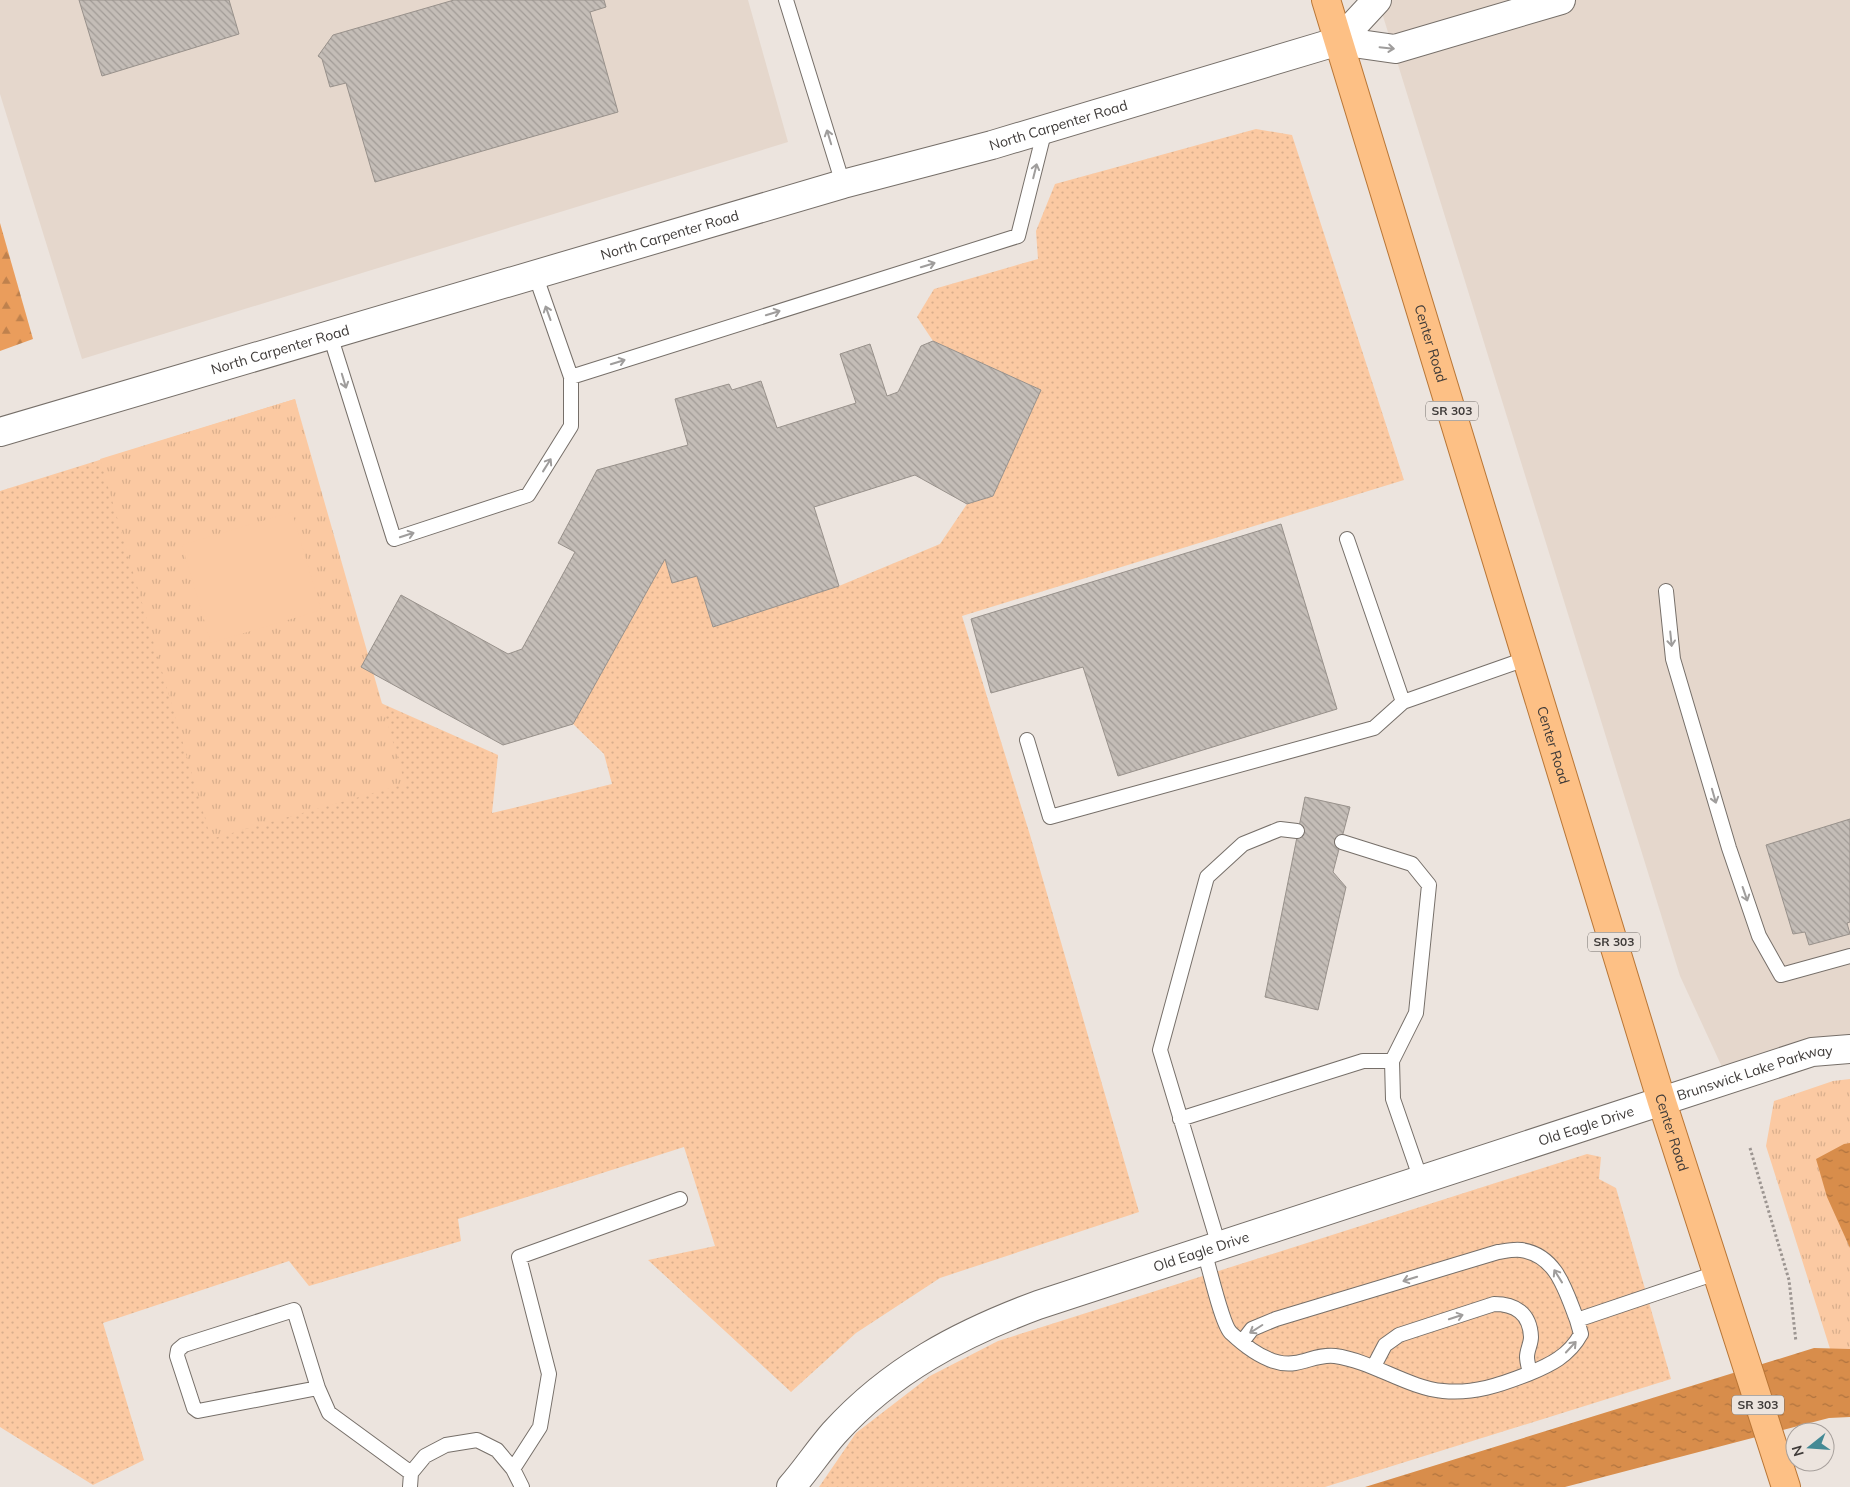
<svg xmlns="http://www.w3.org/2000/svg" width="1850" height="1487" font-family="Mulish,sans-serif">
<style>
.built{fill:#e5d7cc}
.grass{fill:url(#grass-dots)}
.forest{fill:url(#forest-firs)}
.park{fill:url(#park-tufts)}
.garden{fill:#fbc9a2}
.water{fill:url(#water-ripples)}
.building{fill:url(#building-back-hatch);stroke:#98918b}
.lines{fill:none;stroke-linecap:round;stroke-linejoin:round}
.service-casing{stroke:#766f69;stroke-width:16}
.minor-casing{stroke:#766f69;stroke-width:30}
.tertiary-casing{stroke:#766f69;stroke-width:30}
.primary-casing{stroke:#b97636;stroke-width:30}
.path{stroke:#9c9591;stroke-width:3;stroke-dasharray:2.5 2.5;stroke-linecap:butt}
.service{stroke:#fff;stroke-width:14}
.minor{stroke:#fff;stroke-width:28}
.tertiary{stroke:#fff;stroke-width:28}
.primary{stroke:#fdc085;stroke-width:28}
.oneway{stroke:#9f9d9c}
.labels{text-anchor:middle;stroke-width:4;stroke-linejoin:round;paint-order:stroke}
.shield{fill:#ece4de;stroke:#736e6a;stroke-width:1}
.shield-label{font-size:12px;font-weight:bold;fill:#3f3b39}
.street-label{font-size:14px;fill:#3f3b39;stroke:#ece4de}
</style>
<defs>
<pattern id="grass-dots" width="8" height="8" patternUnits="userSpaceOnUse" patternTransform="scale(1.25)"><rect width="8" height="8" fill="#fbc9a2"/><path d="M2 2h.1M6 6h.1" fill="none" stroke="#d8ae8c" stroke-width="1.8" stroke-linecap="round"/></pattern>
<pattern id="forest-firs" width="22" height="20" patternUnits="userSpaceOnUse" patternTransform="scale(1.25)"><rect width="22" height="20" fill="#ea9d5c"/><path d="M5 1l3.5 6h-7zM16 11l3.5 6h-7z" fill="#bf814d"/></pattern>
<pattern id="park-tufts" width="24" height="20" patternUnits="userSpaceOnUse" patternTransform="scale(1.25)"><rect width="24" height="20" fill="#fbc9a2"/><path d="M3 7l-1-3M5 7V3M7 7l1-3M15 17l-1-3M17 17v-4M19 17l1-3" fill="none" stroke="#d8ae8c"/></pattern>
<pattern id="water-ripples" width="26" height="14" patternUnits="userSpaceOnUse" patternTransform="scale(1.25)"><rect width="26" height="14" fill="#d88d4b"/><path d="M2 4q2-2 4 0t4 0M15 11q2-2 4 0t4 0" fill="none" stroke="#b1743f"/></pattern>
<pattern id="building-back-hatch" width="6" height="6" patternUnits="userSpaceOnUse" patternTransform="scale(1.25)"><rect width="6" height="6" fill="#c4bdb7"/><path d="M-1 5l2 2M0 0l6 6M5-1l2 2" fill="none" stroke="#a19b96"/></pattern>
</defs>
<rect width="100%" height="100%" fill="#ece4de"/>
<!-- built -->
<path class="built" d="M0,0H748L788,142L82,359L0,94Z
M1378,0H1850V1049L1728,1080L1680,976Z"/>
<!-- grass -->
<path class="grass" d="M1256,129L1292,135L1404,480L962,616L1030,835L1139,1212L940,1278L856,1333L791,1392L648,1260L715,1246L684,1147L458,1219L461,1241L309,1286L289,1261L103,1323L144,1460L93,1485L0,1427V491L295,399L365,696L498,755L492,813L612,784L604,754L573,724L665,559L672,583L697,576L713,627L839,586L940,544L967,504L993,496L1041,390L933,341L917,317L934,289L1038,259L1036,231L1055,184Z
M1587,1154L1601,1157L1599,1179L1616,1188L1671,1379L1325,1487H819L856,1433L930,1376L998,1341Z"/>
<!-- forest -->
<path class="forest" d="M0,223L33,339L0,351Z"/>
<!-- park -->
<path class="park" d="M295,399L405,784L211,839L100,459Z
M1850,1079V1412L1766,1146L1774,1101L1833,1081Z"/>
<!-- garden -->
<path class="garden" d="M292,512L321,610L211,643L182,545Z"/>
<!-- water -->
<path class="water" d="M1850,1143V1248L1827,1197L1816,1159L1844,1144Z
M1814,1348L1850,1349V1417L1829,1418L1565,1487H1365Z"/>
<!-- building -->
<path class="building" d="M79,0H229L239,34L102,76Z
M454,0H604L606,7L590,12L618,112L375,182L346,83L330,87L322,59L318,56L333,35Z
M933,341L1041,390L993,496L967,504L915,475L814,507L839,586L713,627L697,576L672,583L665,559L573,724L503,745L361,667L401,595L508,654L522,649L575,552L558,543L597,470L688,445L675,399L729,384L732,390L761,381L777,428L856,403L840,354L870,344L887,396L898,392L921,346Z
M1281,524L1337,709L1118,776L1083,667L991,693L971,619Z
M1305,797L1350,807L1333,872L1346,887L1318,1010L1265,997Z
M1850,819V922L1847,923L1850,934L1809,945L1805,932L1793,934L1766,845Z"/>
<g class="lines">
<defs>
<path id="service" d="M786,0L843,184
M330,335L394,539L528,495L571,426V377L535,274
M571,377L1018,236L1045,129
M1347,539L1403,702L1528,658
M1666,591L1673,659L1729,848L1759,936L1781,975L1850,956
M1027,740L1050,817L1374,728L1403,702
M1342,842L1412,864L1429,885L1416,1013L1392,1061L1393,1099L1421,1180
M1180,1119L1363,1061H1392
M1219,1246L1160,1050L1207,877L1243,844L1280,829L1297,831
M1204,1251C1209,1266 1222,1325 1231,1333C1247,1348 1272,1367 1295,1363C1308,1361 1321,1354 1335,1356C1372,1361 1408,1388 1443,1391C1474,1394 1500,1385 1528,1374C1550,1365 1569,1356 1581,1334L1577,1320L1716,1273
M1242,1342L1252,1329L1276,1319L1498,1252C1505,1251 1514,1249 1521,1250C1557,1255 1566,1292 1577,1320
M1374,1366L1385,1345L1399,1335L1494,1304C1515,1304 1530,1313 1531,1337C1531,1344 1527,1350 1527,1357C1527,1362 1529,1368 1530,1373
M318,1388L198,1411L194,1408L177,1356L178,1350L184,1345L294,1310L318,1388L329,1413L411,1473
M513,1469L540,1427L549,1374L519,1257L680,1199
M410,1487L411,1473L425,1456L446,1445L477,1440L497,1450L513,1469L522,1487"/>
<g id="minor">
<path d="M1339,41L1395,49L1561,0"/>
<path d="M1339,41L1377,0"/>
<path id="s1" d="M791,1487C806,1470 819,1450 834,1433C891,1370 960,1334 1038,1305L1812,1052L1850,1049"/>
</g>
<g id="tertiary">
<path id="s2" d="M0,432L843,184L992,145L1339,41"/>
</g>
<g id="primary">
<path id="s3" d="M1326,0L1662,1102L1786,1487"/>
</g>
</defs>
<!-- service casing -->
<use href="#service" class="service-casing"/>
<!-- minor casing -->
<use href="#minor" class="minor-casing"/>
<!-- tertiary casing -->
<use href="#tertiary" class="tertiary-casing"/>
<!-- primary casing -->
<use href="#primary" class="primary-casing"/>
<!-- path -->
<path class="path" d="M1750,1148L1789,1280L1796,1342"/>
<!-- service -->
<use href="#service" class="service"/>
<!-- minor -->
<use href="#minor" class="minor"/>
<!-- tertiary -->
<use href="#tertiary" class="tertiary"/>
<!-- primary -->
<use href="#primary" class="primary"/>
</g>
<!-- one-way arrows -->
<defs><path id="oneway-shaft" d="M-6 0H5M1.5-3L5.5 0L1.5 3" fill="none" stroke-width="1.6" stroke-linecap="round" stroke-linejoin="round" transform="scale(1.25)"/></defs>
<g class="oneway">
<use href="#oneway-shaft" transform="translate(1387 48) rotate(6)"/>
<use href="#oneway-shaft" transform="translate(829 137) rotate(-107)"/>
<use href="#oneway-shaft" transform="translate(1035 171) rotate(-76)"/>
<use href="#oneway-shaft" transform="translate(928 265) rotate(-17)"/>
<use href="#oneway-shaft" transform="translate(548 313) rotate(-110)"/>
<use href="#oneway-shaft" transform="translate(773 313) rotate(-17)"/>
<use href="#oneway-shaft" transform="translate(618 362) rotate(-17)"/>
<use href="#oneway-shaft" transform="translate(344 381) rotate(73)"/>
<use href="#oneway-shaft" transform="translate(547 465) rotate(-58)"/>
<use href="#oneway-shaft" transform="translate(407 535) rotate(-18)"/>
<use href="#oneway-shaft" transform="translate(1671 639) rotate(84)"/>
<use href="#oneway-shaft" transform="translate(1714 796) rotate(74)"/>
<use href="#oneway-shaft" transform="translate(1745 894) rotate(71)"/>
<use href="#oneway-shaft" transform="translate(1558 1276) rotate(-122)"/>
<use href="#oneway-shaft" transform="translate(1410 1279) rotate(163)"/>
<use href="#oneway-shaft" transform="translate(1456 1317) rotate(-18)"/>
<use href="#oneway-shaft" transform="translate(1256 1329) rotate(148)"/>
<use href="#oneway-shaft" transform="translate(1571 1347) rotate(-47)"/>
</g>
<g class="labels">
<!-- shield labels -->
<g class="shield">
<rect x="1426" y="401.5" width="52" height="19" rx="4"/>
<rect x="1588" y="932.5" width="52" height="19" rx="4"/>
<rect x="1732" y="1395.5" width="52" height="19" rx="4"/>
</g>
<g class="shield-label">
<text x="1452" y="415">SR 303</text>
<text x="1614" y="946">SR 303</text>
<text x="1758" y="1409">SR 303</text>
</g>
<!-- street labels -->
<g class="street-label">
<text dy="5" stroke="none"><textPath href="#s2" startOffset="1102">North Carpenter Road</textPath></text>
<text dy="5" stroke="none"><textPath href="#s2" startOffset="698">North Carpenter Road</textPath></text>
<text dy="5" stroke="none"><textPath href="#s3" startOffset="359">Center Road</textPath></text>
<text dy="5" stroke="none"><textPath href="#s2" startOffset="292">North Carpenter Road</textPath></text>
<text dy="5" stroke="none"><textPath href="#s3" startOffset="779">Center Road</textPath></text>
<text dy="5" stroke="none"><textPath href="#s1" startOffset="1066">Brunswick Lake Parkway</textPath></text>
<text dy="5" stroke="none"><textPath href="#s1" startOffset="889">Old Eagle Drive</textPath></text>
<text dy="5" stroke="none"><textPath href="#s3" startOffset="1184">Center Road</textPath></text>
<text dy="5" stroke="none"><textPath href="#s1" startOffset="484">Old Eagle Drive</textPath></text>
</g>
</g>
<!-- north arrow -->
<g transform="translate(1810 1447) rotate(253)"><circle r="24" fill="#ece4de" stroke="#a7a09c"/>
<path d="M0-4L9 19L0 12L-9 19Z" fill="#448a95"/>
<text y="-8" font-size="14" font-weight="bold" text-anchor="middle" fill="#3f3b39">N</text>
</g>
</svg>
